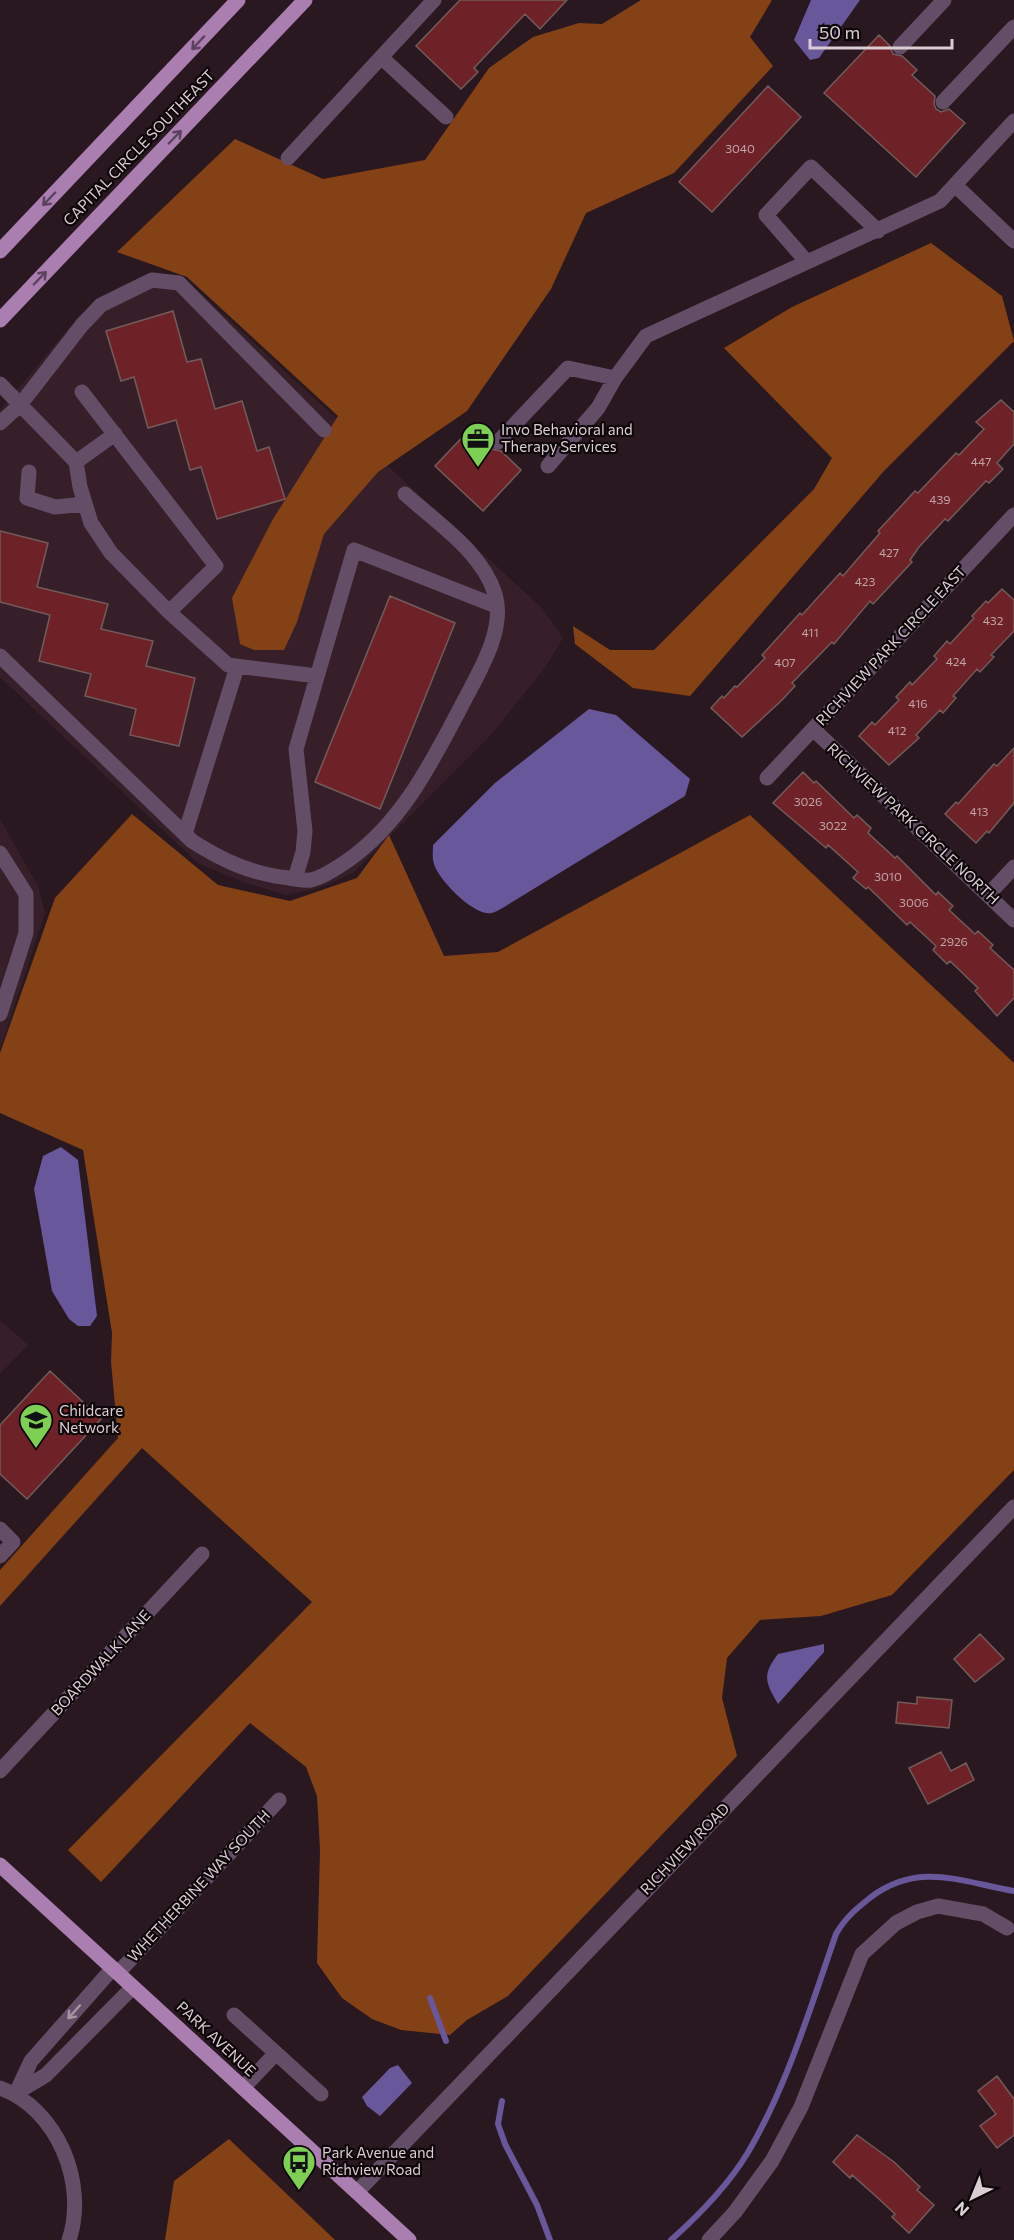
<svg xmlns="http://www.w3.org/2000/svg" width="1014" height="2240" font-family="Commissioner,sans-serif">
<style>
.built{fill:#361f29}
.forest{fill:#844115}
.water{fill:#68579b}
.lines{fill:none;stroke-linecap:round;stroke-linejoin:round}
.stream{stroke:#68579b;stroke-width:6}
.building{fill:#6e2227;stroke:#725c5b;stroke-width:1.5}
.minor{stroke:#644e67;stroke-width:15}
.major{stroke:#ab7eb1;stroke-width:15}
.oneway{stroke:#5c425d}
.oneway2{stroke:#a594a2}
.labels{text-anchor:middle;stroke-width:4.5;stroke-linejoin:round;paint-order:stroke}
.number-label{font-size:12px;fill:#bfa3a7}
.street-label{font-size:15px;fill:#daced2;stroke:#0d0609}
.poi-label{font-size:15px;fill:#daced2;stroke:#0d0609;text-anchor:start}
</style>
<rect width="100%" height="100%" fill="#291820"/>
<!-- built -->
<path class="built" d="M166,273L188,282L542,608L563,638L545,668L490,736L353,873L316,889L286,895L243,882L198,863L0,677V410L77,318L122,285Z
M0,819L39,888L45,913L0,1050Z
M0,1320L28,1345L0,1374Z"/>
<!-- forest -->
<path class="forest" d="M641,0H772L750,37L773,66L674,173L586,213L551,289L467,411L378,472L324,534L297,622L284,650H254L240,644L232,598L273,519L338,416L187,277L117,252L235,139L323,179L425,160L489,68L533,37L579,23L602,24Z
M931,243L1002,296L1014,341L884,471L690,696L633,688L575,644L573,626L610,650H654L814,489L832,458L724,348L792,307Z
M132,814L218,885L290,901L357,878L389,835L444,956L498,952L750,815L1014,1063V1470L892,1595L821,1616L760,1620L727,1658L722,1698L737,1756L508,1996L467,2020L450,2035L401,2030L372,2019L342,1998L317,1963L320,1850L317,1796L306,1767L250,1723L101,1882L68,1850L312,1602L142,1448L0,1606V1570L118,1438L111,1362L112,1333L83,1150L0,1113V1053L55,898Z
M229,2139L335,2240H165L174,2181Z"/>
<!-- water -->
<path class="water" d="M811,0H860L819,58L810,60L794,40Z
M589,709L616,715L690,779L685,796L509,904C504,907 498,911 492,913C474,917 438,879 434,864C432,858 433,851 433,845L495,783Z
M61,1147L78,1160L97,1316L90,1326H78L69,1319L52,1291L34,1189L43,1156Z
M824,1644V1652L778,1704C765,1682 762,1675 778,1654Z
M398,2065L412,2083L380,2116L367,2106L362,2097L390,2068Z"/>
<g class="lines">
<!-- stream -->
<path class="stream" d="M430,1998L446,2041
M502,2101L498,2124L505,2144L537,2205L550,2240
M671,2240C698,2216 728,2185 747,2154C786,2089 811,2006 836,1934C845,1918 856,1909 871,1897C919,1861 961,1882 1014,1891"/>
</g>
<!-- building -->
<path class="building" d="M460,0H567L540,29L525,14L474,68L478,72L461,89L416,46Z
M879,35L890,46L893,54L902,56L917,70L912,75L935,96L934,104L936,109L941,112L949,109L965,123L916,177L824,93Z
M768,86L801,117L712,212L679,182Z
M173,311L187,362L201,359L215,409L242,401L257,451L269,447L285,499L217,519L201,467L190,470L176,420L148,428L134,377L121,381L106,331Z
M1001,400L1014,412V444L997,463L1003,469L989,483L986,481L948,521L945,519L919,547L910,560L912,562L887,589L873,604L870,601L834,644L832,642L792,683L795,686L781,701L742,737L711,708L722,696L724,698L735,686L737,687L765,658L762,655L800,613L802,615L840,573L843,576L880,533L878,531L915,491L918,493L956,453L959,455L984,429L976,422Z
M473,426L489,440L492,449L501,451L521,470L483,511L435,466Z
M0,531L48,543L37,587L108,604L101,629L153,641L146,666L195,678L179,746L130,735L136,709L85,696L91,674L39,661L50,615L0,602Z
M1002,589L1014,600V631L991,655L994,657L980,672L977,669L953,696L956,698L943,713L940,710L916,735L919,738L889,765L859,736L872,722L875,725L899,700L896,697L910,682L912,685L937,659L934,656L947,641L950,644L974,618L972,616L986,601L988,603Z
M390,596L455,623L380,809L315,782Z
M1014,748V803L989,833L987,831L976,843L945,814L956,802L958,804L994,764L997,766Z
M803,772L814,783L816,781L854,818L857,815L871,828L868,833L895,858L897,856L936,895L938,892L953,906L949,910L975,934L978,931L993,945L990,948L1014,970V998L997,1016L975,991L978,988L950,961L947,964L933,950L936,946L910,922L907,925L868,887L866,889L853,878L858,872L828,845L826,848L773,803Z
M50,1371L101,1419L27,1499L0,1474V1425Z
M980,1634L1004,1659L975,1682L954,1659Z
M917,1697L952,1700L949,1728L896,1723L898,1702L917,1704Z
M941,1752L951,1771L966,1763L974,1780L928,1804L909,1768Z
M997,2076L1014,2099V2135L997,2148L980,2126L996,2114L978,2091Z
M857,2135L894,2162L920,2187L917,2190L934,2205L909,2233L892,2217L895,2214L879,2199L852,2175L850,2178L833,2162Z"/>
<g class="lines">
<!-- minor -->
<path class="minor" d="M900,47L944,0
M381,57L446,117
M943,102L1014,27
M288,158L434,0
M955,185L1014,241
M807,262L766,215L811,167L878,231
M0,384L76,462L80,487L91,523L111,553L169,612L228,665L317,676
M82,392L216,566L169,612
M0,423L20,405L82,325L101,305L152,280L179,283L324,430
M498,442L568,368L615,378
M76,462L115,434
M548,466L598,408L615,378L646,336L940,201L1014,121
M29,472L27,498L55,507L85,504
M0,656L192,841C223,861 252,874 289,878C295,879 304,881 311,880C324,877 336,868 347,861C403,822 433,760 464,701C479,672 506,629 495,594C482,552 437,523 405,494
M813,729L1014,920
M767,778L1014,515
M185,834L237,667
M0,853L26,894V933L0,1014
M295,879L303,852L305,831L296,749L354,550L496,606
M988,895L1014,867
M0,1529L13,1542L0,1556
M0,1771L202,1554
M118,1973L279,1800
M234,2015L321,2094
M0,2088C57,2108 88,2183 69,2240
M243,2088L276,2053
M16,2093L31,2061L113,1968
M16,2093L46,2075L133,1987
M357,2192L1014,1507
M709,2240L735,2212L772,2161L801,2107L862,1954L896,1923L917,1912L938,1906L983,1914L1007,1928"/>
<!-- major -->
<path class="major" d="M0,251L238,0
M0,320L305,0
M0,1865L409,2240"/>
</g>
<!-- one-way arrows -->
<defs><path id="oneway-shaft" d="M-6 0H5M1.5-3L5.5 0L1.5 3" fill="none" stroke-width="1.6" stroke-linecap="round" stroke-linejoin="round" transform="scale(1.5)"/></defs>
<g class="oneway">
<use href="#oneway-shaft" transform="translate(198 43) rotate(133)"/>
<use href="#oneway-shaft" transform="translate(175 137) rotate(-46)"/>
<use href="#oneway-shaft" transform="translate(49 199) rotate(134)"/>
<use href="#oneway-shaft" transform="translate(40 278) rotate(-46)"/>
</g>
<use class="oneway2" href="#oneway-shaft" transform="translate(74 2012) rotate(132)"/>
<!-- icons -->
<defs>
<symbol id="office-pin" viewBox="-11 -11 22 30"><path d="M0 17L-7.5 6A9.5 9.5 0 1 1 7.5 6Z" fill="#7ed053" stroke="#0d0609"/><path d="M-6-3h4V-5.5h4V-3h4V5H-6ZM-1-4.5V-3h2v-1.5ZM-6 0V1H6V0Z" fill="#111"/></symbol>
<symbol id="school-pin" viewBox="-11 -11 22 30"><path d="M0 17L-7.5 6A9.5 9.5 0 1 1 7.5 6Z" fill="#7ed053" stroke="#0d0609"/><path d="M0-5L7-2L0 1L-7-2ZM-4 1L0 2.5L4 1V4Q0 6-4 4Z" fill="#111"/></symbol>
<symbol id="bus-pin" viewBox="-11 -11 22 30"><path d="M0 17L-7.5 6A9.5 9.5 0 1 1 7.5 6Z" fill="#7ed053" stroke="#0d0609"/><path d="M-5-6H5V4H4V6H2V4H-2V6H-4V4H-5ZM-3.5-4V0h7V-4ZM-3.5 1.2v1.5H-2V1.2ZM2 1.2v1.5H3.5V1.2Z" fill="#111"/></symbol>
</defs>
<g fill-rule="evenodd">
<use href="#office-pin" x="459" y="420" width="38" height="52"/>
<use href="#school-pin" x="17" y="1401" width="38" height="52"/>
<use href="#bus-pin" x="280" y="2143" width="38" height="52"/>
</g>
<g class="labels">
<!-- number labels -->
<g class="number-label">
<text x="740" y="153">3040</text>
<text x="981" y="466">447</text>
<text x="940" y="504">439</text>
<text x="889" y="557">427</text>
<text x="865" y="586">423</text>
<text x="993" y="625">432</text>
<text x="810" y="637">411</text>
<text x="956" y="666">424</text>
<text x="785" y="667">407</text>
<text x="918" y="708">416</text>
<text x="897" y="735">412</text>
<text x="808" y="806">3026</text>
<text x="979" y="816">413</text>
<text x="833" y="830">3022</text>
<text x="888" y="881">3010</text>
<text x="914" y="907">3006</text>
<text x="954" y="946">2926</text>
</g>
<!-- street labels -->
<g class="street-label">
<text transform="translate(139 148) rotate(-46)" y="5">CAPITAL CIRCLE SOUTHEAST</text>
<text transform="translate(891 646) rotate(-47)" y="5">RICHVIEW PARK CIRCLE EAST</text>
<text transform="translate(913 824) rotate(43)" y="5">RICHVIEW PARK CIRCLE NORTH</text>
<text transform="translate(101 1663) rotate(-47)" y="5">BOARDWALK LANE</text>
<text transform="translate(685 1849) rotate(-46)" y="5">RICHVIEW ROAD</text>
<text transform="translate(199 1886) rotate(-47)" y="5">WHETHERBINE WAY SOUTH</text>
<text transform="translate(216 2039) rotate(43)" y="5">PARK AVENUE</text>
</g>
<!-- poi labels -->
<g class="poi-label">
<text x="501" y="435">Invo Behavioral and<tspan x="501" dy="17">Therapy Services</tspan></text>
<text x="59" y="1416">Childcare<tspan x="59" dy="17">Network</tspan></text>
<text x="322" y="2158">Park Avenue and<tspan x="322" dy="17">Richview Road</tspan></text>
</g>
</g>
<!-- north arrow -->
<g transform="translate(972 2198) rotate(223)" stroke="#0d0609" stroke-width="4.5" paint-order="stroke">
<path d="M0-4.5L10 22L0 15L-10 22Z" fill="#daced2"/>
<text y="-9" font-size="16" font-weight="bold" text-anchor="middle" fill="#daced2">N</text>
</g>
<!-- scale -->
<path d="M810 39v9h142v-9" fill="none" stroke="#daced2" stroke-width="3"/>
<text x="819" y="39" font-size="18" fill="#daced2" stroke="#0d0609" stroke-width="4.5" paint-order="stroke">50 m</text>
</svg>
